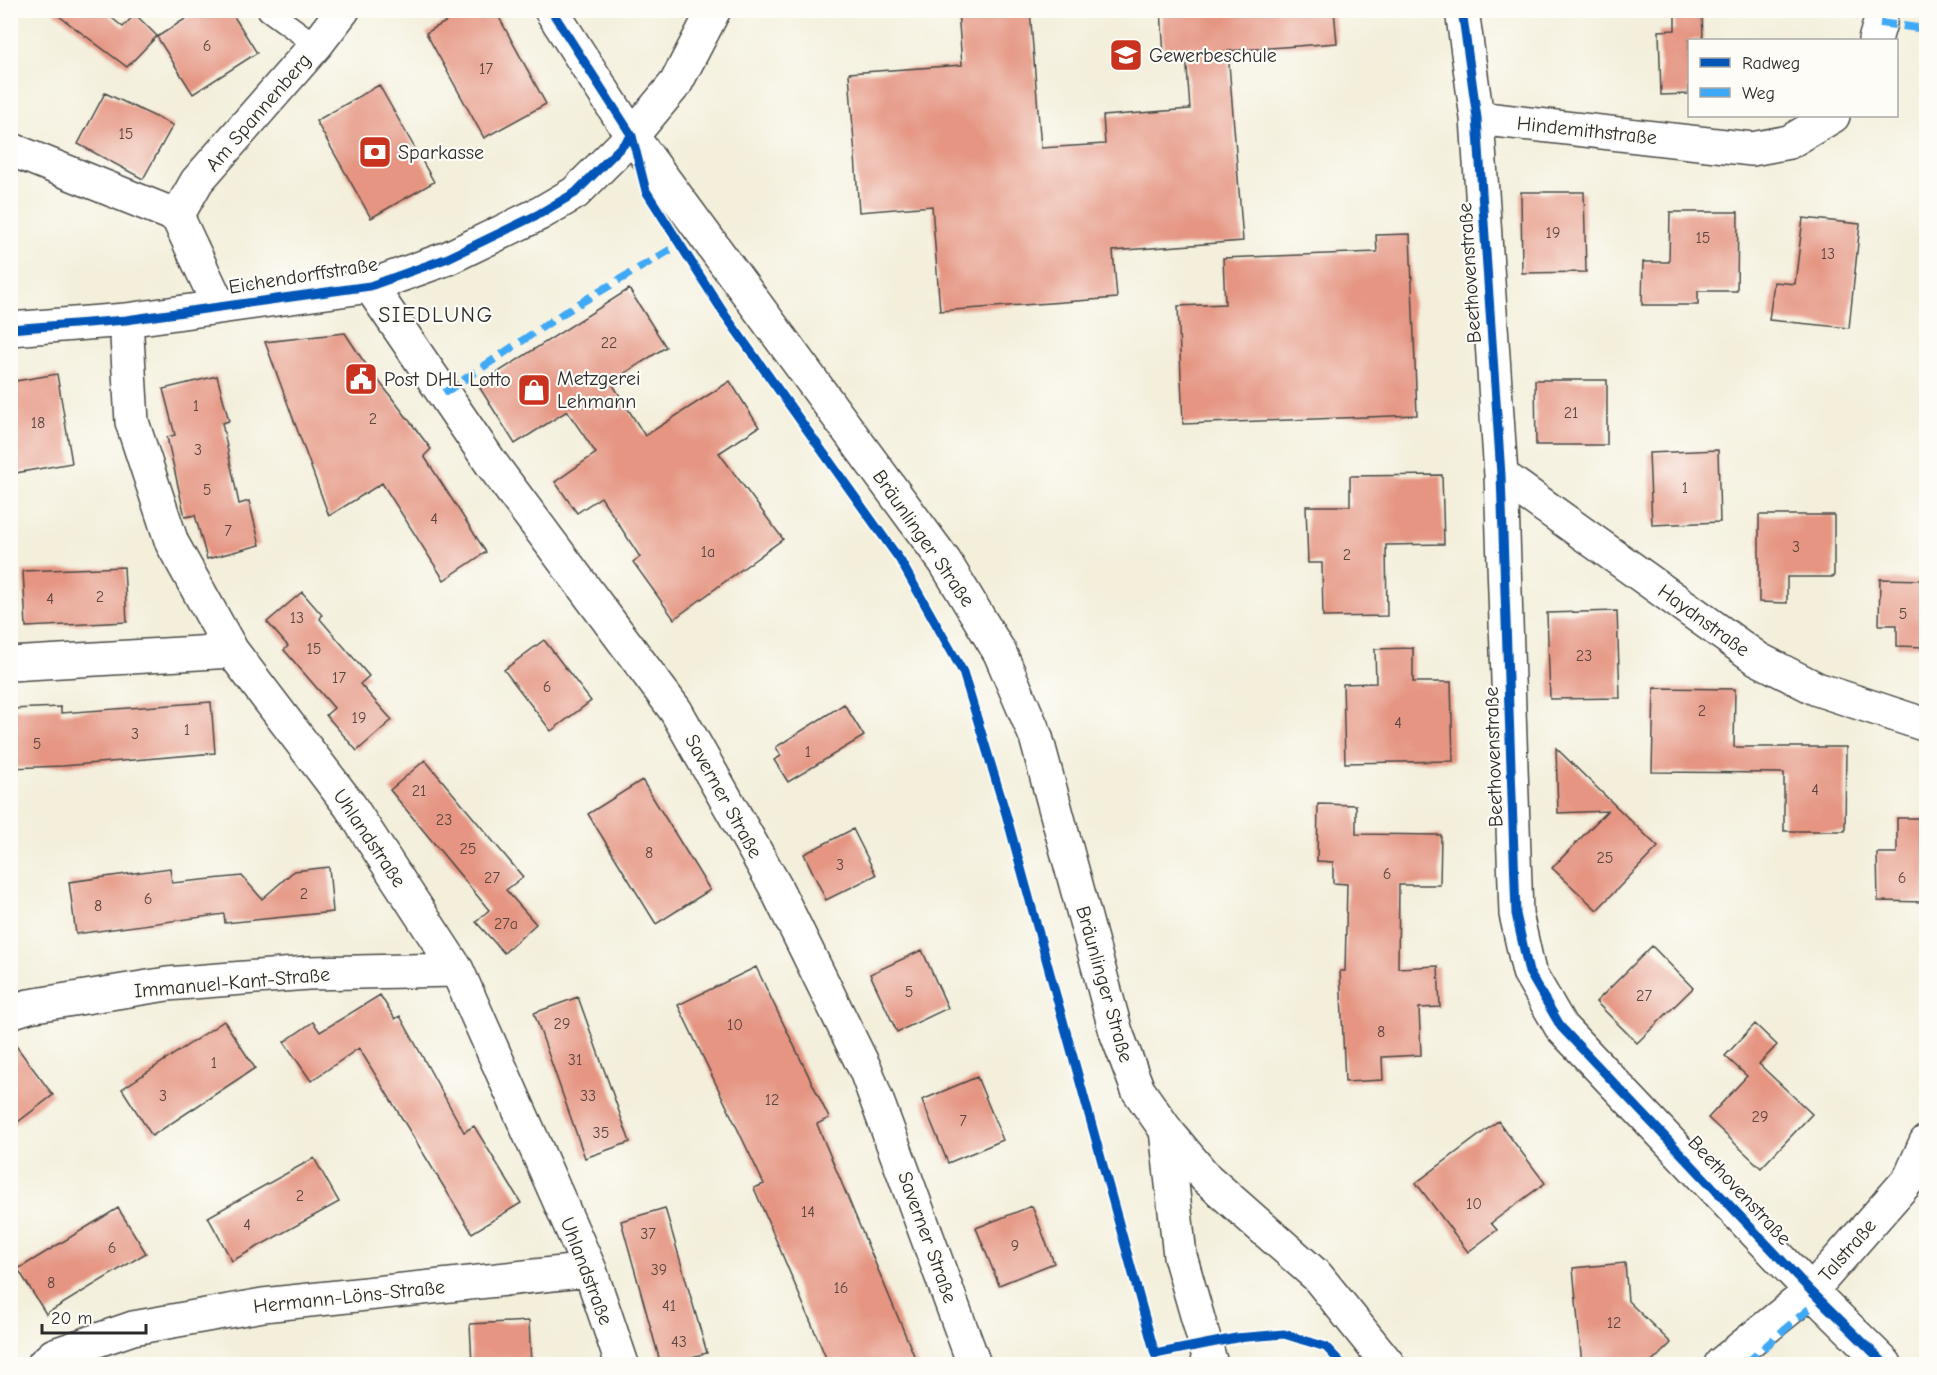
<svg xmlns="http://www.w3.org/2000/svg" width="1937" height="1375" font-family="'Comic Neue',sans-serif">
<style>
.building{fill:#e59582}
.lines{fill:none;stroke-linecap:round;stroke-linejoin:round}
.lane-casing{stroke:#494845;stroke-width:24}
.street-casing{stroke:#494845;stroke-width:36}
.secondary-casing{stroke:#494845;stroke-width:36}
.lane{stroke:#fff;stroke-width:21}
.street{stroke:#fff;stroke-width:33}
.secondary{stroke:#fff;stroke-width:33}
.quiet{stroke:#3fa9f5;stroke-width:8;stroke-dasharray:15 8;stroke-linecap:butt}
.cycleway-casing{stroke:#fdfcf7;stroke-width:13}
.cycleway{stroke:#0057b8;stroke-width:9}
.labels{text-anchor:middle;stroke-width:4.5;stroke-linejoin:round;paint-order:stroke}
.number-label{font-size:16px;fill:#5a4641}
.poi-label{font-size:20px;fill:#2b2b2b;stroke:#fdfcf7;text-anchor:start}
.street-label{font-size:20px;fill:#2b2b2b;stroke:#fdfcf7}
.quarter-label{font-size:22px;letter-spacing:1.5px;fill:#2b2b2b;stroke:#fdfcf7}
</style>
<rect width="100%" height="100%" fill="#fdfcf7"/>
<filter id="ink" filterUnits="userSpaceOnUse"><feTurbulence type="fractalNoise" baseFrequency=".0167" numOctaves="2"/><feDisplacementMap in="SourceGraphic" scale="12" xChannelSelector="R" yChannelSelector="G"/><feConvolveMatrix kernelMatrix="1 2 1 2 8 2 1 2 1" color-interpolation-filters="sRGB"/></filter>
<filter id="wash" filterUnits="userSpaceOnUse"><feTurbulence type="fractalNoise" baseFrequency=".008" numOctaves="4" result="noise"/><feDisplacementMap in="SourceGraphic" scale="24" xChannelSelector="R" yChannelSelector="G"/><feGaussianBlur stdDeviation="1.35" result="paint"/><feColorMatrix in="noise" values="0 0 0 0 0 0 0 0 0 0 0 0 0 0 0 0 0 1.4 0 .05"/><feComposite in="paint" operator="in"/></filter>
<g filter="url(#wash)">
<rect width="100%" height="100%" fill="#f3efdb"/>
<g id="blocks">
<!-- building -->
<path class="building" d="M51,10H102L123,27L135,14L157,36L127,67Z
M199,10H230L257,53L193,94L157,37Z
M466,10H495L546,104L484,138L426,33Z
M958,10H1030L1041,148L1105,144L1103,116L1190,109L1186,55L1164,56L1161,10H1334L1337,43L1228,51L1243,241L1113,251L1117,298L940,311L932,206L859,212L849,73L962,65Z
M1675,10H1702L1703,40H1689V94L1661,95L1659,31L1675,30Z
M379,85L434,182L371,218L316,121Z
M105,93L173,125L143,179L78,144Z
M1521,192H1584L1586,272L1522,273Z
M1670,212H1738L1737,291H1698V305H1642L1643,262H1669Z
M1803,218L1860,224L1849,328L1769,320L1774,282L1795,284Z
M1410,234L1417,415L1183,424L1178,306L1225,304L1223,258L1377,252L1376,235Z
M629,289L666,347L611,382L645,436L730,381L759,427L719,453L783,539L674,619L633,562L640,557L601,497L577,513L555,482L596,453L567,411L515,444L478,385Z
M345,333L362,359L431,449L424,456L486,552L444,580L382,483L329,516L265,342Z
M57,374L72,463L10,474V382Z
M217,376L229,421L222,423L239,504L249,501L260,545L207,559L195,515L185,517L167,437L175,435L163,389Z
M1535,380H1607V445H1536Z
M1718,450L1720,522L1652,525L1649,453Z
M1442,475L1444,544L1386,545L1387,616L1323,617L1322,563H1308L1306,506H1350V476Z
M1759,515H1834V577H1787V603L1759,602Z
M124,567L127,622L26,627L23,571Z
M1880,579L1926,580V647L1897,646V625H1879Z
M302,592L322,615L320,619L369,676L360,684L392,720L357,751L326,715L334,708L284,650L288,646L267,622Z
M1617,611L1620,698L1550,699L1547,613Z
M544,640L591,701L551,731L504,670Z
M1413,648V682H1451L1453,761L1345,763L1343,684L1376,683L1375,649Z
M1654,688L1735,689L1734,747H1846L1845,831H1784V773L1652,772Z
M211,702L215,753L63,766L10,768V709L61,707V713Z
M844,704L864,736L788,782L774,760L781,756L776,747Z
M1556,748L1658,847L1597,910L1552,868L1607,811L1558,813Z
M425,760L523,877L506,890L536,924L504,953L476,922L489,910L390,790Z
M642,780L710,890L656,924L588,814Z
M1318,804L1356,805V834L1441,835L1440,885H1399L1398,968L1438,966L1440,1007L1419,1008L1421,1055L1382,1057L1383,1080L1345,1082L1340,971H1345L1347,884L1333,883V862L1317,861Z
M1897,818H1926V902L1878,901L1877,853H1897Z
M853,829L876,875L826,900L804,854Z
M329,867L333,912L225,923L224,914L76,934L69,882L170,868L172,883L242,876L262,899L294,871Z
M1652,946L1693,988L1637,1043L1596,1002Z
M922,950L948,1008L897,1032L870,974Z
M756,967L829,1118L817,1124L918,1365H829L754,1188L764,1184L678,1005Z
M380,995L395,1019L400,1016L464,1132L474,1126L521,1203L472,1233L359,1048L311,1081L284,1042L313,1022L320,1032Z
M578,997L630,1142L585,1158L534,1013Z
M224,1021L255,1068L152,1136L122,1089Z
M1755,1024L1777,1045L1759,1064L1812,1114L1761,1168L1708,1118L1747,1076L1725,1056Z
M10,1038L53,1095L10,1128Z
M977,1077L1003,1140L948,1163L922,1100Z
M1498,1121L1545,1183L1491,1223L1497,1230L1468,1252L1416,1183Z
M314,1158L339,1202L232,1261L208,1217Z
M1032,1206L1054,1263L999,1285L976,1228Z
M118,1208L146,1253L46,1314L18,1269Z
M665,1208L707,1353L661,1365L621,1221Z
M1625,1263L1628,1301L1671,1343L1649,1365H1582L1573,1268Z
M529,1321L531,1365H472L470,1324Z"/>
</g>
</g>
<g filter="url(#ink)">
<use href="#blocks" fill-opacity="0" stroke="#494845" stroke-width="1.5"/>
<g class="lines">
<defs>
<path id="lane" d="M268,10L316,45"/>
<path id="street" d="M1462,10L1477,118L1501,475L1516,914L1529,972L1561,1027L1811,1291L1885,1364
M1875,40L1880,23L1881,10
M1477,118L1752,149L1789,142L1833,116
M10,149L177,216L219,306
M177,216L197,181L316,45L343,10
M370,286L491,463L676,711L775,886L866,1071L974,1364
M126,320L132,422L172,543L232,651L350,806L457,970L590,1270L622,1364
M10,329L126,320L370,286L448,258L539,214L575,193L632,136L676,83L714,10
M1501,475L1758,659L1817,689L1926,725
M10,664L232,651
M10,1012L29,1006L167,984L308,973L457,970
M1166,1130L1180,1256L1211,1364
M44,1364L54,1355L133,1328L263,1305L590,1270
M1721,1364L1811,1291L1910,1178L1926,1142"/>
<path id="secondary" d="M551,10L632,136L945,562L1000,653L1036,737L1116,1032L1138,1090L1166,1130L1206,1178L1317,1276L1388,1364"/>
</defs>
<!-- lane casing -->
<use href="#lane" class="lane-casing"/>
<!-- street casing -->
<use href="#street" class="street-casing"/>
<!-- secondary casing -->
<use href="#secondary" class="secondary-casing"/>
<!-- lane -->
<use href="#lane" class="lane"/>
<!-- street -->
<use href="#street" class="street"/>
<!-- secondary -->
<use href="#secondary" class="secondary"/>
<!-- quiet -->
<path class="quiet" d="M1880,23L1926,29
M444,393L565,312L680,244
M1746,1364L1785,1329L1820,1300"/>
<defs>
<path id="cycleway" d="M551,10L632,136L646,191L725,315L900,560L963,672L1006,814L1155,1354L1236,1338L1284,1334L1326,1347L1342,1364
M1462,10L1477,118L1501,475L1516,914L1529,972L1561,1027L1811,1291L1885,1364
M10,329L126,320L370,286L448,258L539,214L575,193L632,136"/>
</defs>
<!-- cycleway casing -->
<use href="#cycleway" class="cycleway-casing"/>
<!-- cycleway -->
<use href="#cycleway" class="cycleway"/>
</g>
</g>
<!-- icons -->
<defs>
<symbol id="school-square" viewBox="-11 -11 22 22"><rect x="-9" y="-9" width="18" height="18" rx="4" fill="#c8321e" stroke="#fdfcf7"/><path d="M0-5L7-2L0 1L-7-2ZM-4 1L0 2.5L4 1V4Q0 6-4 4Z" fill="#fff"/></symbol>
<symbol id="bank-square" viewBox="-11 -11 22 22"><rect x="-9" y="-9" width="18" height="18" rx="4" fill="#c8321e" stroke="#fdfcf7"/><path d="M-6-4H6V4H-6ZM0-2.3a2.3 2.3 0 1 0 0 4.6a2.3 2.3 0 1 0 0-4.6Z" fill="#fff"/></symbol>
<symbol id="civic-square" viewBox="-11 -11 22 22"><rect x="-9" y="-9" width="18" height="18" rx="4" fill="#c8321e" stroke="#fdfcf7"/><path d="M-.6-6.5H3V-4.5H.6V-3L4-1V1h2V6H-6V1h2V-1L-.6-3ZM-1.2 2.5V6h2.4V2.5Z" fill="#fff"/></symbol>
<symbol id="shop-square" viewBox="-11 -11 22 22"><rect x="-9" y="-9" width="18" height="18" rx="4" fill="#c8321e" stroke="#fdfcf7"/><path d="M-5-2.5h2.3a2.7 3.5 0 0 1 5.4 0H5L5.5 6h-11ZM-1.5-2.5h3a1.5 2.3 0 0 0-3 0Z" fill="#fff"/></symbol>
</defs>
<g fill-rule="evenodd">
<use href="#school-square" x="1107" y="36" width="38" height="38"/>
<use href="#bank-square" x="356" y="133" width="38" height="38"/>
<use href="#civic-square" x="342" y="360" width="38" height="38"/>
<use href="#shop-square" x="515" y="371" width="38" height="38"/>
</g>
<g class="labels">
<!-- number labels -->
<g class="number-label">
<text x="207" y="51">6</text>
<text x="486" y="74">17</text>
<text x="126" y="139">15</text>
<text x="1553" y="238">19</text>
<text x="1703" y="243">15</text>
<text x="1828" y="259">13</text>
<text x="609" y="348">22</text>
<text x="196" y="411">1</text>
<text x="1571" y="418">21</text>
<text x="373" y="424">2</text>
<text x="38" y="428">18</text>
<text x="198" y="455">3</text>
<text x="1685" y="493">1</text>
<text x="207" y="495">5</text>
<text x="434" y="524">4</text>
<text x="228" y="536">7</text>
<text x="1796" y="552">3</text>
<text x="708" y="557">1a</text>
<text x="1347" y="560">2</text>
<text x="100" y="602">2</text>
<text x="50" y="604">4</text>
<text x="1903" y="619">5</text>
<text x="297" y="623">13</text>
<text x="314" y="654">15</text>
<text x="1584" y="661">23</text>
<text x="339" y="683">17</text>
<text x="547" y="692">6</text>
<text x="1702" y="716">2</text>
<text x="359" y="723">19</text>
<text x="1398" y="728">4</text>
<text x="187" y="735">1</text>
<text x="135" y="739">3</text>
<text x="37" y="749">5</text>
<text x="808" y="757">1</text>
<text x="1815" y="795">4</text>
<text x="419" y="796">21</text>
<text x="444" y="825">23</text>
<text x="468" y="854">25</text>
<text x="649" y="858">8</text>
<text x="1605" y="863">25</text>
<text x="840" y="870">3</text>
<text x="1387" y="879">6</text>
<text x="492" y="883">27</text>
<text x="1902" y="883">6</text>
<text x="304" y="899">2</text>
<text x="148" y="904">6</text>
<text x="98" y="911">8</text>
<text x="506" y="929">27a</text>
<text x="909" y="997">5</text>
<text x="1644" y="1001">27</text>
<text x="562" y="1029">29</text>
<text x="735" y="1030">10</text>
<text x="1381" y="1037">8</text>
<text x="575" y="1065">31</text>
<text x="214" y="1068">1</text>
<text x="163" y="1101">3</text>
<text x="588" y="1101">33</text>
<text x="772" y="1105">12</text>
<text x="1760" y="1122">29</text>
<text x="963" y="1126">7</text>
<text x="601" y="1138">35</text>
<text x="300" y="1201">2</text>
<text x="1474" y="1209">10</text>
<text x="808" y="1217">14</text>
<text x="247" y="1230">4</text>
<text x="648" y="1239">37</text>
<text x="1015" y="1251">9</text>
<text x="112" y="1253">6</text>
<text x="659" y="1275">39</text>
<text x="51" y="1288">8</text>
<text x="841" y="1293">16</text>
<text x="669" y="1311">41</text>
<text x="1614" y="1328">12</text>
<text x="679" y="1347">43</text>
</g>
<!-- poi labels -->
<g class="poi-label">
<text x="1149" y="62">Gewerbeschule</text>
<text x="398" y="159">Sparkasse</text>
<text x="557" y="385">Metzgerei<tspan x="557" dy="23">Lehmann</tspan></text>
<text x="384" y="386">Post DHL Lotto</text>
</g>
<!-- street labels -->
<g class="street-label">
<text transform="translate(258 112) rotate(-49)" y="7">Am Spannenberg</text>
<text transform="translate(1587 130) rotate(6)" y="7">Hindemithstraße</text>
<text transform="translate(1469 273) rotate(-94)" y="7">Beethovenstraße</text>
<text transform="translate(303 275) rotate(-9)" y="7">Eichendorffstraße</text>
<text transform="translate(924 538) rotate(55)" y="7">Bräunlinger Straße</text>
<text transform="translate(1704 620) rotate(36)" y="7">Haydnstraße</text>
<text transform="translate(1493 757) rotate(-92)" y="7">Beethovenstraße</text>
<text transform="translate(724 796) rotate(61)" y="7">Saverner Straße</text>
<text transform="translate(370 838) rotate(56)" y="7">Uhlandstraße</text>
<text transform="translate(232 982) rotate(-5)" y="7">Immanuel-Kant-Straße</text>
<text transform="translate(1105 984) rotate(74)" y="7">Bräunlinger Straße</text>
<text transform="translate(1740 1190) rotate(47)" y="7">Beethovenstraße</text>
<text transform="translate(928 1237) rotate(70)" y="7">Saverner Straße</text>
<text transform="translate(1847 1250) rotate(-49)" y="7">Talstraße</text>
<text transform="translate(587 1271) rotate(69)" y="7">Uhlandstraße</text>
<text transform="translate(349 1296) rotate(-6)" y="7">Hermann-Löns-Straße</text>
</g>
<!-- quarter labels -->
<g class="quarter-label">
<text x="436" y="322">SIEDLUNG</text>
</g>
</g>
<!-- margin -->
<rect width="1937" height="1375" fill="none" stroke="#fdfcf7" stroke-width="36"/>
<!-- legend -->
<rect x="1688" y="39" width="210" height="78" fill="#fdfcf7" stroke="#a9a8a5" stroke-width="1.5"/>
<rect x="1700" y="58" width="30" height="9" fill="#0057b8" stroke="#a9a8a5" stroke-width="1.5"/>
<text x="1742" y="69" font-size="18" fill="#2b2b2b">Radweg</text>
<rect x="1700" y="88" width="30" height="9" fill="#3fa9f5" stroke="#a9a8a5" stroke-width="1.5"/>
<text x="1742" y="99" font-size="18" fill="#2b2b2b">Weg</text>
<!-- scale -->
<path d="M42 1324v9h104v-9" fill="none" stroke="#2b2b2b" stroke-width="3"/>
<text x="51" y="1324" font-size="18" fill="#2b2b2b" stroke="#fdfcf7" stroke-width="4.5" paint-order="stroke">20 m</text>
</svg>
